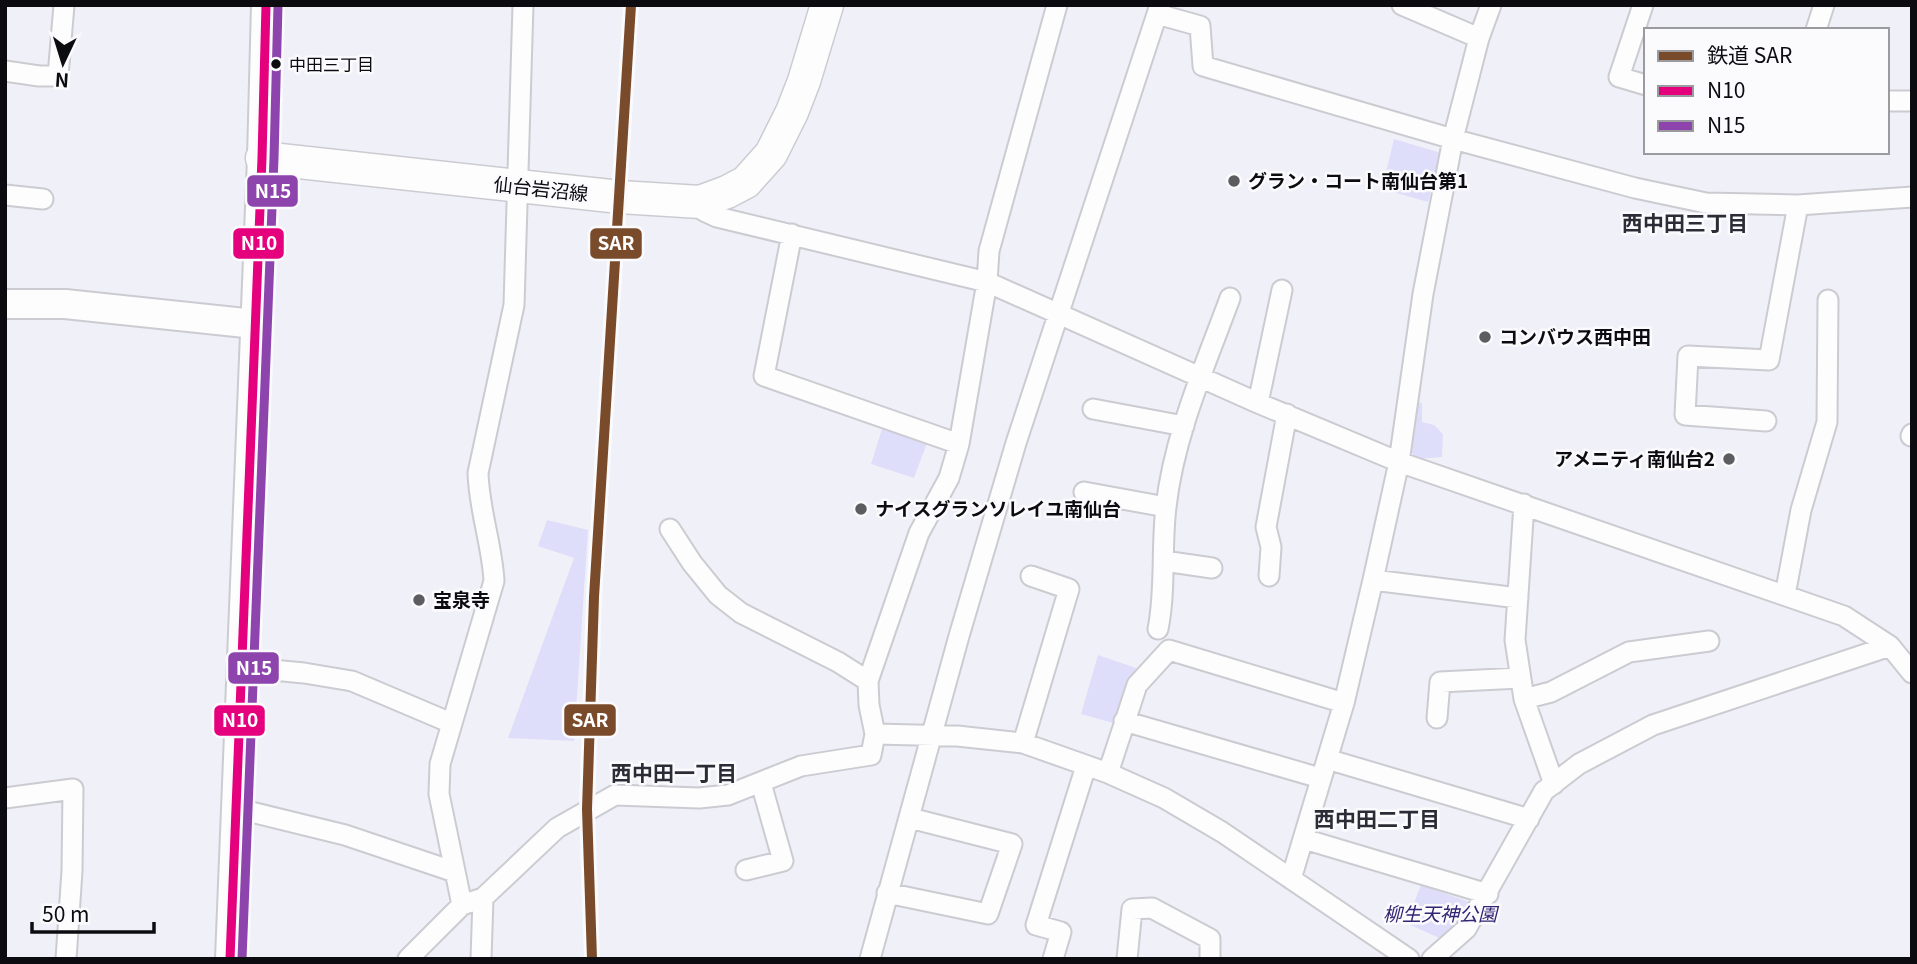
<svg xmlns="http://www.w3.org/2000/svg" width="1917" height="964" font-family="Georgia,'Noto Sans JP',serif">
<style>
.green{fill:#dedefb}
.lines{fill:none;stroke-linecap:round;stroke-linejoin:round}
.street-casing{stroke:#cbcbd1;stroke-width:23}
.secondary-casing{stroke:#cbcbd1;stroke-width:32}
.primary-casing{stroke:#cbcbd1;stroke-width:35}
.street{stroke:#fdfdfe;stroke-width:19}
.secondary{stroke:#fdfdfe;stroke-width:28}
.primary{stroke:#fdfdfe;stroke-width:32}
.bus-1-casing{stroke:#fbfbfe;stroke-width:14}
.bus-2-casing{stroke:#fbfbfe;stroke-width:14}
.bus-1{stroke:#e5007d;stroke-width:9}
.bus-2{stroke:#8e44ad;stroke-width:9}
.rail-1-casing{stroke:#fbfbfe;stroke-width:16}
.rail-1{stroke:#7a4b2a;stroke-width:10}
.bus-dot{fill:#0c0c10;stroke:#fbfbfe;stroke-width:2.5}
.poi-dot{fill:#5c5c61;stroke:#fbfbfe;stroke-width:2.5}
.labels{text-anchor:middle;stroke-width:5;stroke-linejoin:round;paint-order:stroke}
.bus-label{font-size:17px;fill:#0c0c10;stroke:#fbfbfe;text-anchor:start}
.poi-label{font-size:19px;font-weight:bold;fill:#0c0c10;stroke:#fbfbfe;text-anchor:start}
.street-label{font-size:19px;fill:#0c0c10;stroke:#fbfbfe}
.park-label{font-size:19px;font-style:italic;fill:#332474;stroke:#fbfbfe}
.neighbourhood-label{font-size:21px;font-weight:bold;fill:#2c2c37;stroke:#fbfbfe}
.line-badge{stroke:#fbfbfe;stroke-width:2.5}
.badge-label{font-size:19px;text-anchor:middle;font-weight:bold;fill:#fff}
</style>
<rect width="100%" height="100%" fill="#f0f0f8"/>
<!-- green -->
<path class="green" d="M1394,139L1441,153L1428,202L1382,189Z
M1412,402L1422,403V422L1434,425L1443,434L1442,457L1417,459L1407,448Z
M882,429L927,443L914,478L871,464Z
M547,520L588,530L574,741L508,738L574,558L538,546Z
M1098,655L1139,669L1127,683L1113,723L1081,714Z
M1421,885L1472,903L1461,926L1446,941L1406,923Z"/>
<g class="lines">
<defs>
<path id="street" d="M1402,5L1479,38
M1643,5L1619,77L1646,85
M1157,14L1200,26L1203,66L1453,139L1635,188L1706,203L1798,205L1912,197
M1816,30L1824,5
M5,71L39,76H58L64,5
M1887,101H1912
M5,195L43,199
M700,202L704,211L717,217L987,282L1258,403L1399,462L1844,616L1890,646L1912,673
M792,234L764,376L959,444
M1258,403L1282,290
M1093,409L1184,426
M1766,421L1685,415L1688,356L1769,360L1798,205
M1911,436L1912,434
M1084,492L1166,507
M1524,504L1515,640L1524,699L1551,692L1629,652L1709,641
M670,529L692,563L718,595L741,613L838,662L868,681
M1164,561L1212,568
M1269,576L1271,547L1266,527L1287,414
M1373,580L1518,598
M1785,595L1801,510L1827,422L1828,300
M1158,629C1166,589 1161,548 1166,507C1174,435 1205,366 1230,298
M241,667L304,673L352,681L451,723
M1524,699L1554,784
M1437,718L1440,682L1520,678
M1124,721L1320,778
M875,734L869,705L868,681L919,533L949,478L959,444L987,282L989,251L1057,5
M1023,743L1069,589L1031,576
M1327,759L1529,819
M1108,773L1137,685L1169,650L1344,703
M5,798L73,789L72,871L66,959
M235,808L345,835L455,872
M1304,839L1488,894
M746,870L783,861L761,783
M1291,879L1344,703L1373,580L1399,462L1423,294L1453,139L1479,38L1491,5
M887,893L988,914L1012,844L910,818
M462,905L439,794L440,764L494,581C492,544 479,510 478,473L514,305L523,5
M408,959L462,905L483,898L557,828L615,795L699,798L728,795L801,766L871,755L875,734L957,736L1023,743L1108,773L1164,798L1222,832L1409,959
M481,959L483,898
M870,959L959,636L1016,443L1160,5
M1053,959L1061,932L1036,925L1086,766
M1127,959L1132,909L1152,908L1210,939V959
M1432,959L1466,929L1544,791L1579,764L1653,725L1890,646"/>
<path id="secondary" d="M5,304H65L255,324
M230,959L262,158L266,5"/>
<path id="primary" d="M262,158L620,197L700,202L727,192L746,182L771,154L792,112L804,81L827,5"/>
</defs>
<!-- street casing -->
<use href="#street" class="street-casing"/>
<!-- secondary casing -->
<use href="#secondary" class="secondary-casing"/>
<!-- primary casing -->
<use href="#primary" class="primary-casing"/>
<!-- street -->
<use href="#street" class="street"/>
<!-- secondary -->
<use href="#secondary" class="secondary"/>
<!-- primary -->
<use href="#primary" class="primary"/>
<defs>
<path id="bus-1" d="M230,959L262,158L266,5"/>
<path id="bus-2" d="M242,959L274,158L278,5"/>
</defs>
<!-- bus-1 casing -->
<use href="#bus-1" class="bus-1-casing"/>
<!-- bus-2 casing -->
<use href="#bus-2" class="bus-2-casing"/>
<!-- bus-1 -->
<use href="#bus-1" class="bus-1"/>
<!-- bus-2 -->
<use href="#bus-2" class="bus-2"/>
<defs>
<path id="rail-1" d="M592,959L587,809L594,597L631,5"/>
</defs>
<!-- rail-1 casing -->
<use href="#rail-1" class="rail-1-casing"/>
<!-- rail-1 -->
<use href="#rail-1" class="rail-1"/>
</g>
<!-- markers -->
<circle class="bus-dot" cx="276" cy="64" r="6"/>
<g class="poi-dot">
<circle cx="1234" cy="181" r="7"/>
<circle cx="1485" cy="337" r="7"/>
<circle cx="1729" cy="459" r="7"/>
<circle cx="861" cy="509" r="7"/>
<circle cx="419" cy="600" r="7"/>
</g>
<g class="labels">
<!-- bus labels -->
<g class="bus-label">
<text x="289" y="71">中田三丁目</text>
</g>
<!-- poi labels -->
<g class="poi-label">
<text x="1248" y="188">グラン・コート南仙台第1</text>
<text x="1499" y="344">コンバウス西中田</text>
<text x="1715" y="466" text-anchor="end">アメニティ南仙台2</text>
<text x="875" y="516">ナイスグランソレイユ南仙台</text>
<text x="433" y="607">宝泉寺</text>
</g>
<!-- street labels -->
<g class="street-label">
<text transform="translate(541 189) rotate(6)" y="7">仙台岩沼線</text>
</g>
<!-- park labels -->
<g class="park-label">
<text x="1440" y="921">柳生天神公園</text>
</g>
<!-- neighbourhood labels -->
<g class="neighbourhood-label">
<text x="1685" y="231">西中田三丁目</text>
<text x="674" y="781">西中田一丁目</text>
<text x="1377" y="827">西中田二丁目</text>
</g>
</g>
<g class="line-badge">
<rect x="246" y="174" width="53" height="34" rx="7" fill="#8e44ad"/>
<rect x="589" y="227" width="54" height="33" rx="7" fill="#7a4b2a"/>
<rect x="232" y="227" width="53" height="33" rx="7" fill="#e5007d"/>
<rect x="227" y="651" width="53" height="34" rx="7" fill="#8e44ad"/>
<rect x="563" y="703" width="54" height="34" rx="7" fill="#7a4b2a"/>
<rect x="213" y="704" width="53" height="33" rx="7" fill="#e5007d"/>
</g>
<g class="badge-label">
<text x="273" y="198">N15</text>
<text x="616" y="250">SAR</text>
<text x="259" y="250">N10</text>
<text x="254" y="675">N15</text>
<text x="590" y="727">SAR</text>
<text x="240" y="727">N10</text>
</g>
<!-- border -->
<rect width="1917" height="964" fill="none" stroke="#0c0c10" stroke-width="14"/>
<!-- legend -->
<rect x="1644" y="28" width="245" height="126" fill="#fbfbfe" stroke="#9b9b9f" stroke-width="2"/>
<rect x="1658" y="51" width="35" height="10" fill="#7a4b2a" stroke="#9b9b9f" stroke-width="2"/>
<text x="1707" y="63" font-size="21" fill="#0c0c10">鉄道 SAR</text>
<rect x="1658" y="86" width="35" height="10" fill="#e5007d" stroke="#9b9b9f" stroke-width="2"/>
<text x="1707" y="98" font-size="21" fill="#0c0c10">N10</text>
<rect x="1658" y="121" width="35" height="10" fill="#8e44ad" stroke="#9b9b9f" stroke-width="2"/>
<text x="1707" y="133" font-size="21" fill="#0c0c10">N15</text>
<!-- north arrow -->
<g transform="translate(63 63) rotate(184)" stroke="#fbfbfe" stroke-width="5" paint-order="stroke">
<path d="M0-5L12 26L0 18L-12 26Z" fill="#0c0c10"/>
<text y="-10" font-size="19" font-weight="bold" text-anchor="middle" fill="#0c0c10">N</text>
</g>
<!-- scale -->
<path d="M32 922v10h122v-10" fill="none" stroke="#0c0c10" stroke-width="3.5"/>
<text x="42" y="922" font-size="21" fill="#0c0c10" stroke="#fbfbfe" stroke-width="5" paint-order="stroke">50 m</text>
</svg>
